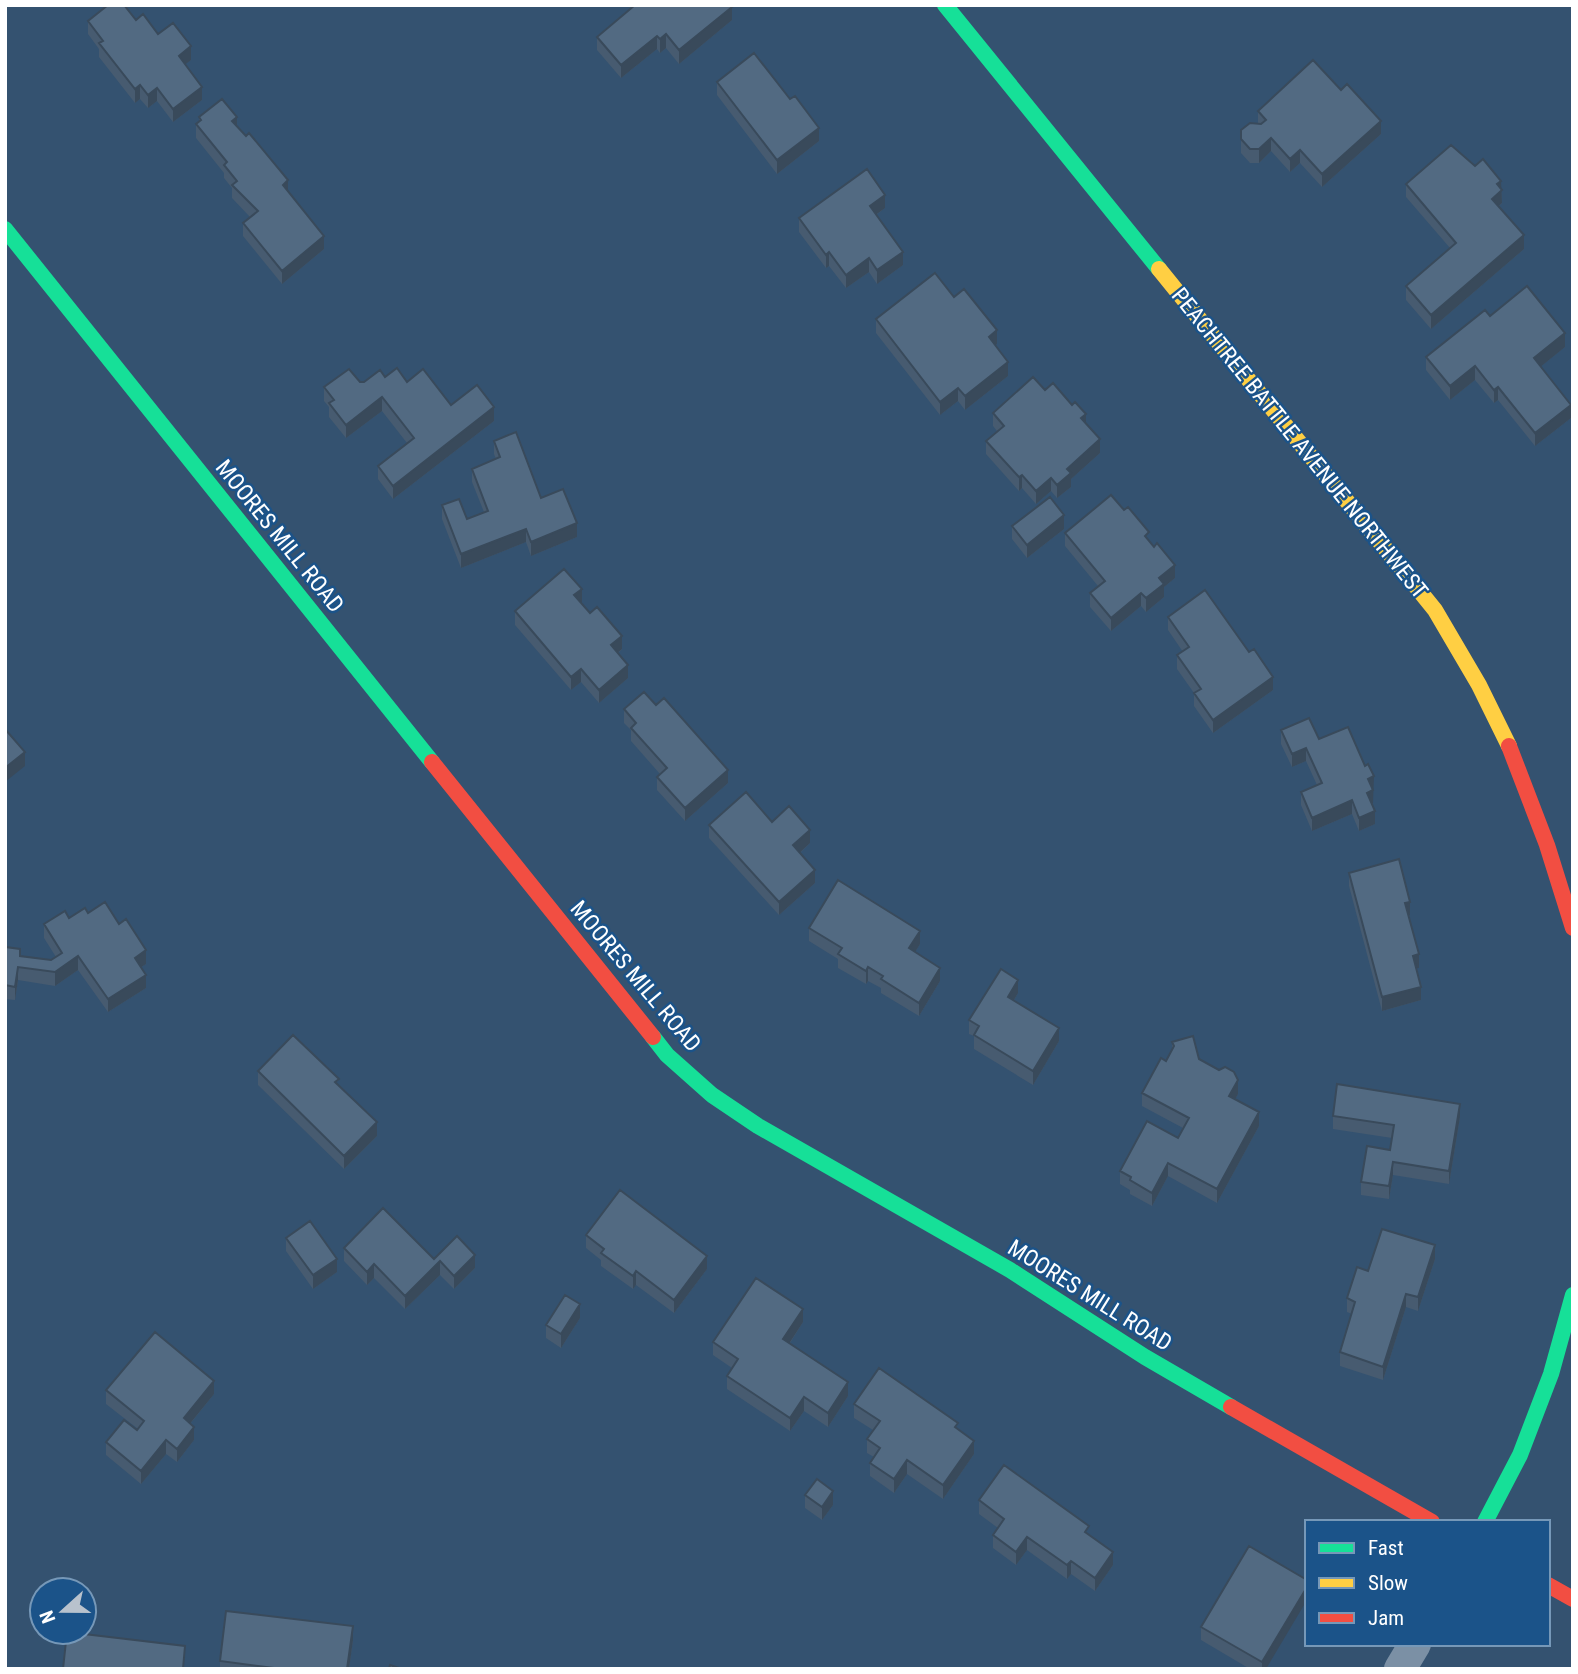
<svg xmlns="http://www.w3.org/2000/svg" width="1578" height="1674" font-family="'Roboto Condensed',sans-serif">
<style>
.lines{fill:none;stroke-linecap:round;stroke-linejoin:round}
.street{stroke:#7b90a5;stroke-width:32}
.fast{stroke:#16e098;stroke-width:16}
.slow{stroke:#ffcf43;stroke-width:16}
.jam{stroke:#f24e42;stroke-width:16}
.wall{fill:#475b70}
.shaded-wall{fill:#394a5b}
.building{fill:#526a82;stroke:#394a5b;stroke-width:2}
.labels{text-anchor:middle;stroke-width:5;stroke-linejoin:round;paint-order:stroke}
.street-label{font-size:23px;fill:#fff;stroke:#1b5389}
</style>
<rect width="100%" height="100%" fill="#345270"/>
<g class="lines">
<!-- street -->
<path class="street" d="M1400,1669L1415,1644"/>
<!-- fast -->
<path class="fast" d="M945,5L1159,269
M5,229L432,762
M653,1037L667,1055L712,1095L758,1126L1010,1270L1145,1357L1231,1407
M1485,1522L1520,1455L1551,1374L1573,1295"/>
<!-- slow -->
<path class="slow" d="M1159,269L1435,610L1479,685L1509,746"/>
<!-- jam -->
<path class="jam" d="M1509,746L1547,845L1573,928
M432,762L653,1037
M1231,1407L1432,1522
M1548,1585L1573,1599"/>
</g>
<!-- wall -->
<path class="wall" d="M136,20L158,34L191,60L185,64L202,100L173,122L157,101L148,108L140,99L135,103L99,57V49L88,34V21Z
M732,20L679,64L666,48L660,53L657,49L621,78L597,50V37Z
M717,82L819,141L777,174L717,95Z
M1258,111L1381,134L1322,187L1300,163L1290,172L1271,151L1259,163H1250L1241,153V130L1258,124Z
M199,117L237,126L288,191L324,249L282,284L243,236V223L250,217L232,198V188L224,178V173L196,138V124L199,122Z
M1406,184L1501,188L1502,203L1499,206L1524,249L1431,329L1406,300V286L1450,248L1406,197Z
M885,208L876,215L903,265L877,284L869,272L846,288L829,266L826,268L799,232V218Z
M954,297L997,344L995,345L1008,376L965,410L958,401L940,415L876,333V319Z
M1490,316L1565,347L1540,367L1571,418L1535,446L1498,400L1494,403L1475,380L1450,400L1426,370V357Z
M1573,364V382L1571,379V366Z
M385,377L407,382L451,405L494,421L393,499L378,479V466L407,443L382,411L346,438L329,417V407L324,401V387L364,382Z
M1045,390L1086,424L1100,453L1071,479V487L1057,498L1051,491L1036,504L1022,488L1019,491L986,454V441L997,431L993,426V413Z
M494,441L541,498L577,537L531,556L526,542L461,568L442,519V505L467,519L484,512L472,482V469L496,459L494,454Z
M1012,526L1064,529L1027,558L1012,539Z
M1065,533L1149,541L1175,578L1164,587V597L1146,612L1141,606L1111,631L1090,607V593L1098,586L1065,546Z
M581,603L622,649L618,653L628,678L599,703L581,682L571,690L515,625V611Z
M1168,617L1273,690L1213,733L1194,706V693L1177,669V655L1183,652L1168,630Z
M624,709L728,783L685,821L657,790V777L660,774L631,741V730L624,723Z
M1281,730L1319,739L1374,790H1373V803L1372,804L1375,824L1359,831L1352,814L1312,831L1301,805V792L1317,785L1306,761L1292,767L1281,744Z
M772,822L810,843L800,853L815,883L779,915L709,838V825Z
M1349,873L1410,915H1409L1419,968H1416L1421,1000L1382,1011L1349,886Z
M88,913L146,964L141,967L146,988L108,1012L78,970L55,986L18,980L15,1000L5,999V947L20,956L51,960L56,957L44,938V924Z
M809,928L920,944L915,952L940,981L919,1016L881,993V988L868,981L866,984L838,968V959L809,941Z
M1018,993L1014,1000L1059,1041L1033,1085L974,1049V1036L969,1034V1020Z
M1172,1042L1199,1059L1238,1094L1235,1099L1259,1126L1217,1203L1168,1176L1152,1206L1130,1194V1190L1120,1184V1171L1178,1138L1183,1128L1142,1106V1093L1166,1061L1172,1049Z
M258,1071L339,1086L377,1136L344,1169L258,1085Z
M1333,1116L1460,1117L1449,1184L1393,1175L1389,1199L1361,1195V1182L1390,1150L1392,1138L1333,1129Z
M586,1235L707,1269L674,1313L636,1285L633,1289L601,1266V1260L586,1248Z
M286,1238L337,1272L313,1289L286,1251Z
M344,1248L434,1259L475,1268L454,1289L440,1275L405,1309L374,1278L367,1285L344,1261Z
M1435,1259L1418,1311L1406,1307L1383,1380L1340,1366V1352L1352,1314L1347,1312V1298L1368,1271Z
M580,1318L561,1348L546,1338V1325Z
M803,1322L790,1343L848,1396L828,1427L804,1411L790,1431L727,1389V1376L732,1368L713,1355V1342Z
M106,1390L214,1394L190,1424L194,1440L177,1462L166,1454L141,1484L106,1455V1442L138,1429L106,1404Z
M854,1404L958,1430L974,1454L943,1499L907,1474L894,1493L870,1476V1463L874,1457L867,1453V1439L873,1430L854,1418Z
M805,1495L833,1505L822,1520L805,1508Z
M979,1500L1089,1535L1113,1565L1095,1591L1071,1574L1067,1579L1027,1550L1016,1565L993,1548V1535L998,1528L979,1514Z
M1249,1546L1266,1669H1250L1201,1640V1627Z
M353,1640L349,1669H220V1661Z"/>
<!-- shaded-wall -->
<path class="shaded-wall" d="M732,7V20L679,64V50Z
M666,34V48L660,53V39Z
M657,36V49L621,78V65Z
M191,46V60L179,69V56Z
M140,85V99L135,103V89Z
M202,87V100L173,122V109Z
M157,88V101L148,108V95Z
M237,117V130L232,121Z
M1381,121V134L1322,187V174Z
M819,128V141L777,174V160Z
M1271,138V151L1259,163V149Z
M1300,150V163L1290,172V159Z
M288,180V194L283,185Z
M1501,181L1502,203L1492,212V199L1497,184Z
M885,195V208L870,219V206Z
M1524,235V249L1431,329V315Z
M324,236V249L282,284V271Z
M829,252V266L826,268V255Z
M903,252V265L877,284V270Z
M869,258V272L846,288V275Z
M997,330V344L989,350V337Z
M1565,333V347L1534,372V358Z
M1008,362V376L965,410V396Z
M1475,366V380L1450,400V386Z
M1498,387V400L1494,403V390Z
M958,388V401L940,415V402Z
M382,397V411L346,438V425Z
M1571,405V418L1535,446V433Z
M494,407V421L393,499V486Z
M1086,414V427L1081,418Z
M1100,439V453L1071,479V487L1057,498V485L1067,469Z
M1022,475V488L1019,491V477Z
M1051,478V491L1036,504V491Z
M1064,515V529L1027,558V545Z
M577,523V537L531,556V542Z
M526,529V542L461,568V554Z
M1175,565V578L1164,587V597L1146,612V598L1159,578Z
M582,589V603L574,609V595Z
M1141,593V606L1111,631V618Z
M622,636V649L611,658V645Z
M628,665V678L599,703V690Z
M581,669V682L571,690V677Z
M1273,677V690L1213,733V720Z
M1306,748V761L1292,767V754Z
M25,752V766L5,782V768Z
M728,770V783L685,821V808Z
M1374,776L1373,803L1367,806L1368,779Z
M1352,800V814L1312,831V818Z
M1375,811V824L1359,831V818Z
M810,830V843L793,859V845Z
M815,870V883L779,915V902Z
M1410,902V915L1405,916V903Z
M920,931V944L909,962V948Z
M146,950V964L135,971V958Z
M1419,954V968L1413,969V956Z
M78,956V970L55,986V972Z
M18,967V980L15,1000V987Z
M868,967V981L866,984V971Z
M940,968V981L919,1016V1003Z
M146,975V988L108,1012V999Z
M1018,980V993L1008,1010V997Z
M1421,987V1000L1382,1011V997Z
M1059,1028V1041L1033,1085V1071Z
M1238,1080V1094L1229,1110V1096Z
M1460,1104V1117L1449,1184V1171Z
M1259,1112V1126L1217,1203V1189Z
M377,1122V1136L344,1169V1156Z
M1393,1162V1175L1389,1199V1186Z
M1168,1163V1176L1152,1206V1193Z
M1435,1245V1259L1418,1311V1297Z
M475,1255V1268L454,1289V1276Z
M707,1256V1269L674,1313V1300Z
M337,1259V1272L313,1289V1275Z
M440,1261V1275L405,1309V1296Z
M374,1264V1278L367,1285V1272Z
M636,1271V1285L633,1289V1276Z
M1406,1294V1307L1383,1380V1367Z
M580,1304V1318L561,1348V1334Z
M803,1309V1322L783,1353V1339Z
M214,1381V1394L184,1431V1418Z
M848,1382V1396L828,1427V1413Z
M804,1397V1411L790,1431V1418Z
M194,1427V1440L177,1462V1449Z
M166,1440V1454L141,1484V1471Z
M974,1441V1454L943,1499V1485Z
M907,1460V1474L894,1493V1479Z
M833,1491V1505L822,1520V1507Z
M1027,1537V1550L1016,1565V1552Z
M1113,1552V1565L1095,1591V1578Z
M1071,1561V1574L1067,1579V1565Z
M1307,1587V1600L1266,1669H1262V1662Z
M353,1626V1640L349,1669H347Z"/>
<!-- building -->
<path class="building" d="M108,5H124L136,20L143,14L158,34L173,23L191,46L179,56L202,87L173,109L157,88L148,95L140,85L135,89L99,43L103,41L88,21Z
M635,5H730L732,7L679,50L666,34L660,39L657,36L621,65L597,37Z
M754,53L790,99L795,96L819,128L777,160L717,82Z
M1313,60L1341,90L1347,84L1381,121L1322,174L1300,150L1290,159L1271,138L1259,149H1250L1241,139V130L1250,123L1261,124L1266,120L1258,111Z
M222,99L237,117L232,121L246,136L249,133L288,180L283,185L324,236L282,271L243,223L258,211L232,185L237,181L224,165L227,162L196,124L201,120L199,117Z
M1451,145L1475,166L1483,159L1501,181L1497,184L1502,190L1492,199L1524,235L1431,315L1406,286L1456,243L1406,184Z
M867,169L885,195L870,206L903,252L877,270L869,258L846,275L829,252L826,255L799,218Z
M935,273L954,297L964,289L997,330L989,337L1008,362L965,396L958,388L940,402L876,319Z
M1527,286L1565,333L1534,358L1571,405L1535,433L1498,387L1494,390L1475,366L1450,386L1426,357L1485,310L1490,316Z
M397,368L407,382L423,369L451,405L477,385L494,407L393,486L378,466L414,438L382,397L346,425L329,403L334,400L324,387L349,369L360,382H364L380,370L385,377Z
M1033,377L1045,390L1053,383L1072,405L1075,402L1086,414L1081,418L1100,439L1067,469L1071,473L1057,485L1051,478L1036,491L1022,475L1019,477L986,441L1004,426L993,413Z
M516,432L541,498L563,489L577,523L531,542L526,529L461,554L442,505L459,499L467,519L488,511L472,469L500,457L494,441Z
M1111,495L1124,510L1128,507L1149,532L1145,536L1154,547L1157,543L1175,565L1159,578L1164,584L1146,598L1141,593L1111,618L1090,593L1105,581L1065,533Z
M1050,497L1064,515L1027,545L1012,526Z
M564,569L582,589L574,595L590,613L597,607L622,636L611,645L628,665L599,690L581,669L571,677L515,611Z
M1205,590L1249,652L1254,649L1273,677L1213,720L1194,693L1201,689L1177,655L1189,647L1168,617Z
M644,692L656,705L664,698L728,770L685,808L657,777L667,768L631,728L636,723L624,709Z
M1309,718L1319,739L1348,727L1365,766L1368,764L1374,776L1368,779L1373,790L1367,793L1375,811L1359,818L1352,800L1312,818L1301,792L1322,783L1306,748L1292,754L1281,730Z
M5,729L25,752L5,768Z
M746,792L772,822L789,806L810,830L793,845L815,870L779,902L709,825Z
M1399,859L1410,902L1405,903L1419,954L1413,956L1421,987L1382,997L1349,873Z
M838,880L920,931L909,948L940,968L919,1003L881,979L883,976L868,967L866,971L838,954L842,948L809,928Z
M105,902L119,924L126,919L146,950L135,958L146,975L108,999L78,956L55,972L18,967L15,987L5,985V947L20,949V956L51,960L62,953L44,924L65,911L69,918L85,908L88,913Z
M1001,969L1018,980L1008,997L1059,1028L1033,1071L974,1035L979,1026L969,1020Z
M293,1035L339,1079L335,1082L377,1122L344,1156L258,1071Z
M1193,1036L1199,1059L1219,1070L1225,1067L1234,1072L1238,1080L1229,1096L1259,1112L1217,1189L1168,1163L1152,1193L1130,1180L1131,1177L1120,1171L1147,1121L1178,1138L1189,1118L1142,1093L1161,1058L1166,1061L1174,1046L1172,1042Z
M1337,1084L1460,1104L1449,1171L1393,1162L1389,1186L1361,1182L1367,1146L1390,1150L1394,1125L1333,1116Z
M620,1190L707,1256L674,1300L636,1271L633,1276L601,1253L604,1249L586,1235Z
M383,1208L434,1259L457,1236L475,1255L454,1276L440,1261L405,1296L374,1264L367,1272L344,1248Z
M310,1221L337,1259L313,1275L286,1238Z
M1382,1229L1435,1245L1418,1297L1406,1294L1383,1367L1340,1352L1355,1302L1347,1298L1357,1267L1368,1271Z
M756,1278L803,1309L783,1339L848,1382L828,1413L804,1397L790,1418L727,1376L738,1359L713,1342Z
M565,1295L580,1304L561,1334L546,1325Z
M155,1332L214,1381L184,1418L194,1427L177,1449L166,1440L141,1471L106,1442L124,1420L137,1430L144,1421L106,1390Z
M879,1368L958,1423L955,1427L974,1441L943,1485L907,1460L894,1479L870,1463L880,1448L867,1439L880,1421L854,1404Z
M1004,1465L1089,1526L1085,1532L1113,1552L1095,1578L1071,1561L1067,1565L1027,1537L1016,1552L993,1535L1004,1519L979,1500Z
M817,1479L833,1491L822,1507L805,1495Z
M1249,1546L1307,1580V1587L1262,1662L1201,1627Z
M226,1611L353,1626L347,1669H282L220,1661Z
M67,1632L185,1646L183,1669H63Z
M390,1665L402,1669H389Z"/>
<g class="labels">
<!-- street labels -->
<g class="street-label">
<text transform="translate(1300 443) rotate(51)" y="8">PEACHTREE BATTLE AVENUE NORTHWEST</text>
<text transform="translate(280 536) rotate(51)" y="8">MOORES MILL ROAD</text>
<text transform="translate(636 976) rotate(50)" y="8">MOORES MILL ROAD</text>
<text transform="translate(1090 1295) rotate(32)" y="8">MOORES MILL ROAD</text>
</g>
</g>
<!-- border -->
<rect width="1578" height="1674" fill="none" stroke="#ffffff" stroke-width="14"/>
<!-- legend -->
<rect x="1305" y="1520" width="245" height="126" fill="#1b5389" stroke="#7698b8" stroke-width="2"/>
<rect x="1319" y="1543" width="35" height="10" fill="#16e098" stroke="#7698b8" stroke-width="2"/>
<text x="1368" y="1555" font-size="21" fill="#ffffff">Fast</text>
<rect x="1319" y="1578" width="35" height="10" fill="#ffcf43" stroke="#7698b8" stroke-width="2"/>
<text x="1368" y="1590" font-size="21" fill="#ffffff">Slow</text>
<rect x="1319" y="1613" width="35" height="10" fill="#f24e42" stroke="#7698b8" stroke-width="2"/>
<text x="1368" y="1625" font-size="21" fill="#ffffff">Jam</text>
<!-- north arrow -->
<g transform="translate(63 1611) rotate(249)"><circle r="33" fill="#1b5389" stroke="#7698b8" stroke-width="2"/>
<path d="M0-5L12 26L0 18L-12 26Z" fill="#b8c2cd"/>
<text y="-10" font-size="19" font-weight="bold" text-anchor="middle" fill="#ffffff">N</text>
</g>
</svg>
